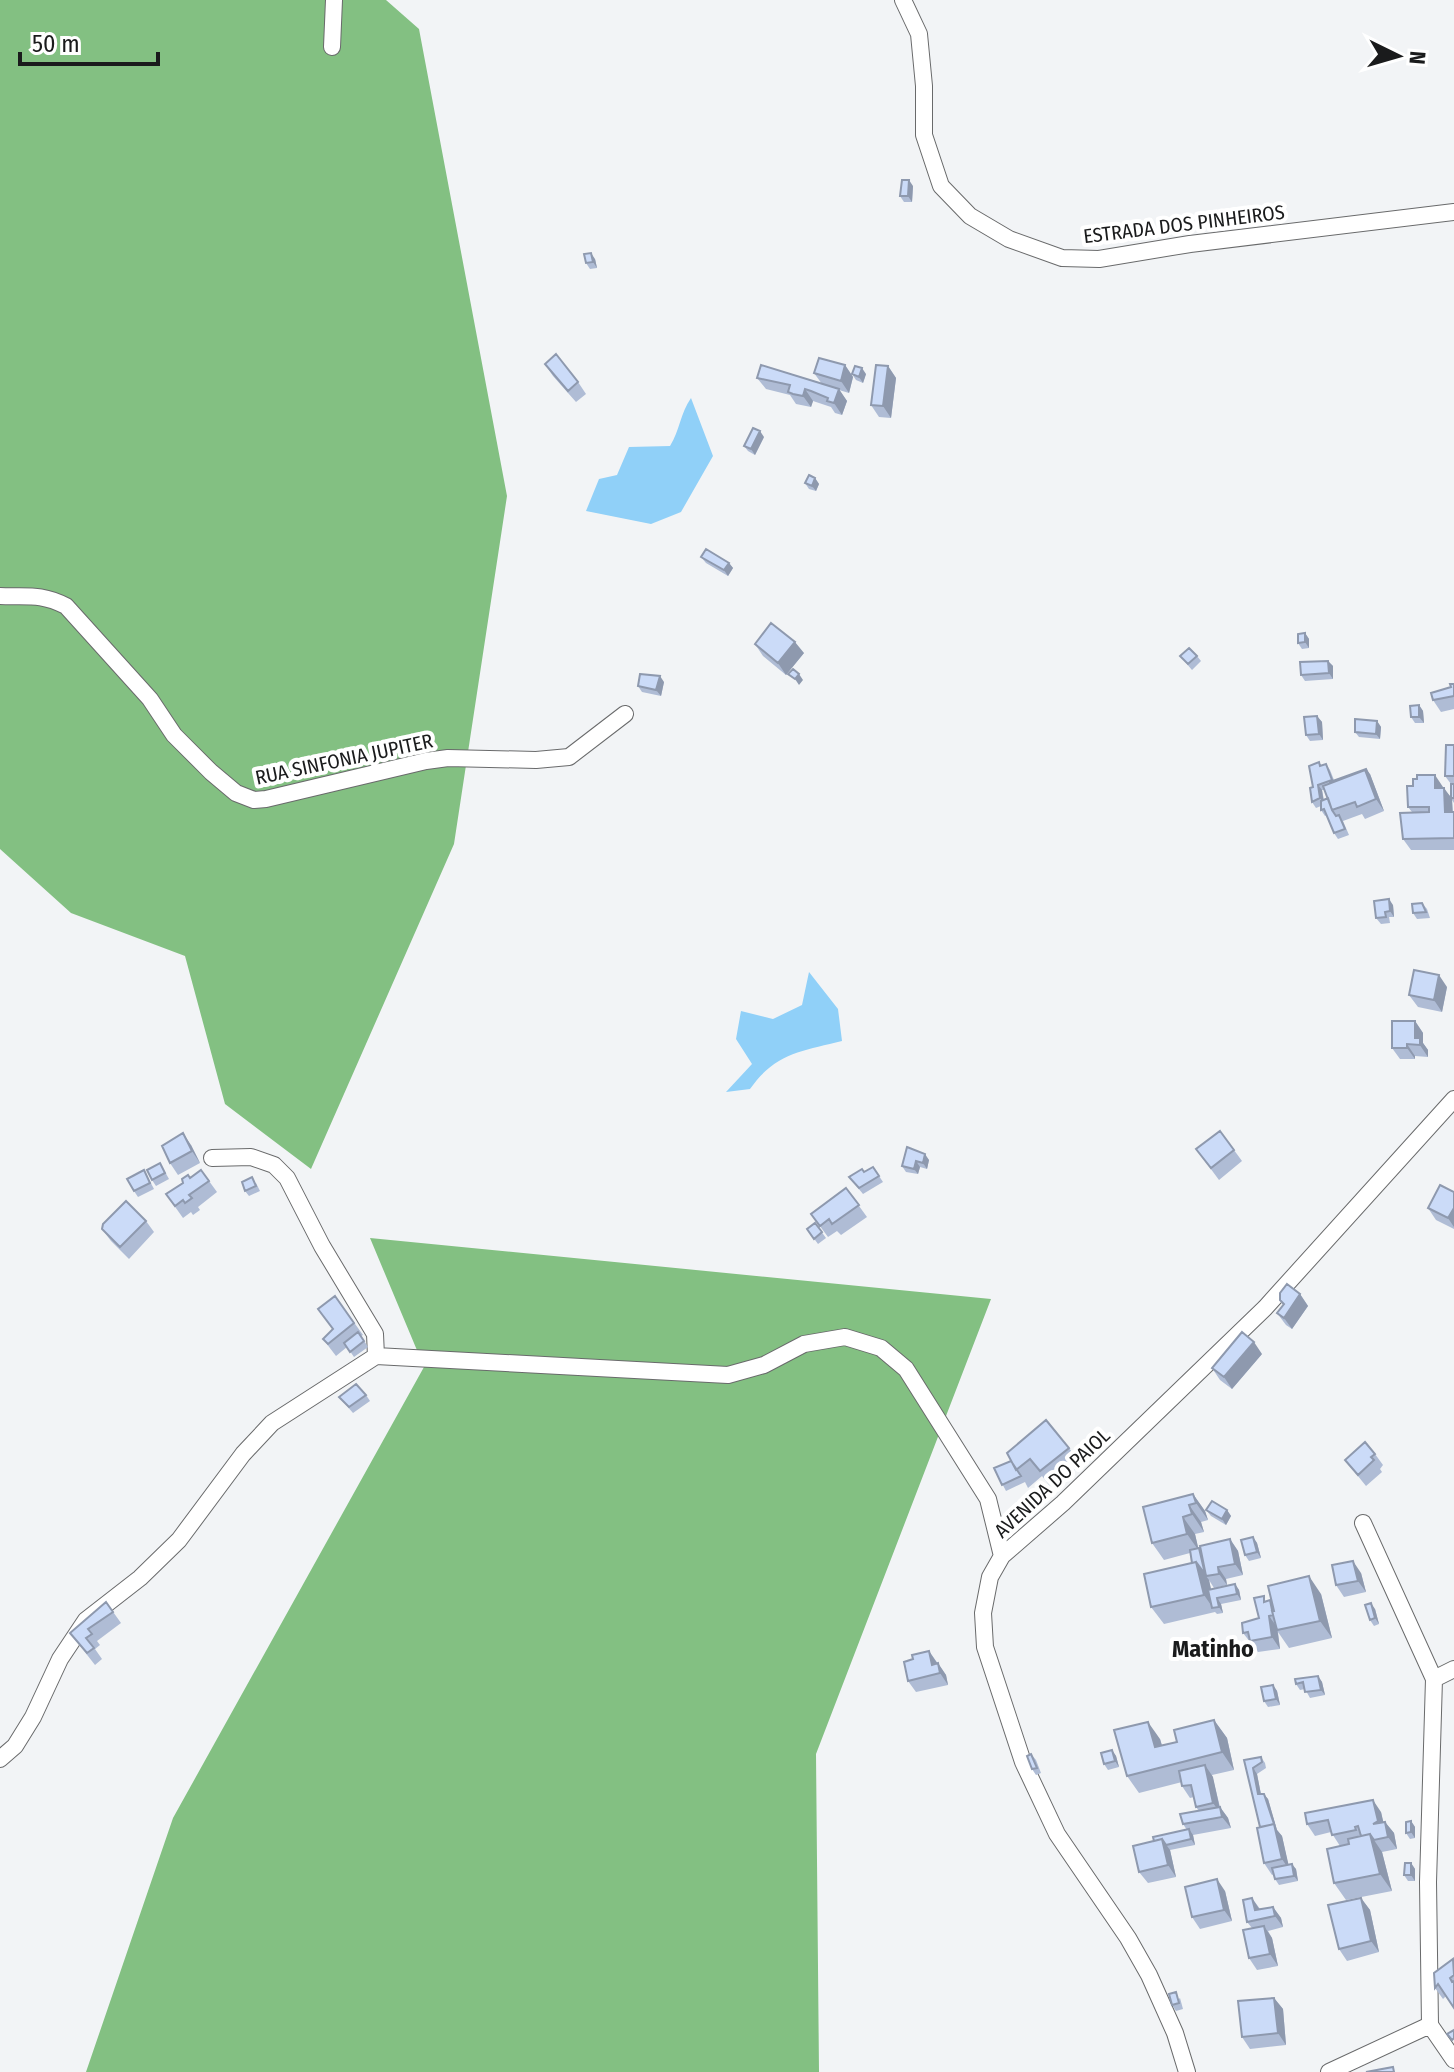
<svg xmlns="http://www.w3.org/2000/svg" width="1454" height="2072" font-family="'Fira Sans Condensed',sans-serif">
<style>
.forest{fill:#83c082}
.water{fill:#90d0f8}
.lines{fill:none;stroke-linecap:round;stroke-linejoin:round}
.minor-casing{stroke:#696a6b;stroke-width:18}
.minor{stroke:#fff;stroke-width:16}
.wall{fill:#afbcd5;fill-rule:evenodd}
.shaded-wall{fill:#8e99ae}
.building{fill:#cbdbf8;stroke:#8e99ae;stroke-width:2}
.labels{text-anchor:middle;stroke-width:8;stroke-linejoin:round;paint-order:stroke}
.street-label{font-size:20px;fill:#1a1b1c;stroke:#fff}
.quarter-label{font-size:24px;font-weight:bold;fill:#1a1b1c;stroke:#fff}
</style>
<rect width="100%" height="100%" fill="#f2f4f6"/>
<!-- forest -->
<path class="forest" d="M0,0H386L419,29L507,496L454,844L311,1169L225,1104L185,956L71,913L0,849Z
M370,1238L991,1299L816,1754L819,2072H86L173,1818L424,1367Z"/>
<!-- water -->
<path class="water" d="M691,398L713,456L681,512L651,524L586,511L599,479L617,475L629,447L670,446C680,430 680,414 691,398Z
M809,972L838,1009L842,1041C802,1051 775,1053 750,1089L726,1092L752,1064L736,1039L741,1011L773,1019L802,1005Z"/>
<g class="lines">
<defs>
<path id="minor" d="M903,0L919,34L924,86V135L941,186L970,216L1009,239L1062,258L1099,259L1190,244L1454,212
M332,47L334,0
M0,596C27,597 41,593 66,606L150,699L174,735L211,772L236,793L254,800L266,799L426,761L448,758L536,760L569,757L625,714
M376,1356L728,1375L764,1365L804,1344L845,1337L881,1348L906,1369L988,1499L1002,1556
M1363,1523L1434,1679L1428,1882L1430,2025L1454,2060
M1434,1679L1454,1669
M0,1759L15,1746L33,1717L60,1659L86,1620L140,1578L179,1540L243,1454L272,1423L376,1356L375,1334L322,1246L287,1178L274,1165L251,1157L212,1158
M1187,2072L1175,2033L1149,1975L1128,1938L1057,1834L1023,1762L985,1647L983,1613L990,1577L1002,1556L1063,1503L1265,1308L1454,1099
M1329,2072L1430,2025"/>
</defs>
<!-- minor casing -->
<use href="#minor" class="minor-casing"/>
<!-- minor -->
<use href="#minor" class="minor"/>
</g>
<!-- wall -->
<path class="wall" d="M913,186L912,202H904L900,196Z
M595,259L597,268L590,269L586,263Z
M545,364L578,382L586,394L576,402L553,376Z
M845,365L853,377L849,393L839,390L847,401L842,415L835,413L831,407L813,401L811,407L796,404L790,395L766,389L757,378L822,384L814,373Z
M888,366L896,378L891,418L879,417L871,405Z
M852,374H866L863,383L856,380Z
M764,437L755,455L748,451L744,446Z
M815,478L819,484L816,491L809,489L805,483Z
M701,557L729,563L733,568L728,576L706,563Z
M1305,633L1309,639V648L1302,649L1298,643Z
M755,644L804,653L786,675L763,656Z
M1180,656H1197L1201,661L1192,670Z
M1328,661L1333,666V679L1305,681L1301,675Z
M664,682L661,696L642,692L638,686Z
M1454,684V709L1441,712L1433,700Z
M1419,705L1423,711L1424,723H1415L1411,717Z
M1317,716L1322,722L1323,740L1310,741L1306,735Z
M1377,721L1381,727L1380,739L1359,737L1355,732Z
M1454,745V803L1452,800L1453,812H1454V850H1411L1403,839L1412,812L1408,807L1443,788L1451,797V784L1445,776Z
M1326,764L1330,770L1334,780L1370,774L1384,811L1365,819L1362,814L1343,821L1349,835L1338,839L1334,833L1327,815L1325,816L1321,810V806L1316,808L1312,802L1313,787L1322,766ZM1322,790H1324L1328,798L1324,800Z
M1422,903L1427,909L1430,918L1417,919L1413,913Z
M1393,905L1394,917H1389L1390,923L1381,924L1376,918Z
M1447,987L1442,1012L1418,1007L1409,995Z
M1415,1021L1423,1033V1043L1428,1050V1057L1415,1056V1059H1400L1392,1048Z
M1220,1131L1242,1161L1219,1180L1196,1149Z
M191,1145L200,1163L178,1175L170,1163Z
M907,1147L929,1160L927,1169L920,1167L918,1174L906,1172L902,1166Z
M160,1163L169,1179L156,1186L152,1180Z
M873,1167L883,1182L863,1194L849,1177L864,1172Z
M144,1170L154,1189L138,1197L134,1191Z
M201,1170L217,1192L198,1207L200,1210L193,1215L191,1212L183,1218L166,1194Z
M256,1183L260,1191L249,1196L245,1191Z
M846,1188L867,1217L841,1235L837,1231L828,1237L811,1214Z
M1454,1192V1229L1436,1220L1428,1208Z
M146,1221L154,1232L129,1259L111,1241L102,1229Z
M815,1223L826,1238L818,1244L807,1229Z
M1300,1294L1308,1306L1292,1329L1286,1325L1277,1313L1283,1305L1280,1300Z
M335,1296L363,1335L361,1336L368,1347L354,1357L347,1347L336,1356L323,1339L333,1330Z
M1262,1354L1232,1389L1220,1380L1212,1368Z
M366,1395L370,1401L353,1413L339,1397Z
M1069,1448L1081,1465L1052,1489L1042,1476L1028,1488L1025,1482L1006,1491L994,1468Z
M1375,1454L1383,1465L1380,1469L1382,1472L1366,1486L1345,1460Z
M1193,1494L1205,1511L1208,1520L1201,1522L1204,1532L1195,1534L1198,1548L1230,1539L1238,1551L1243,1575L1226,1579L1227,1585L1214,1588L1209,1580L1211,1589L1235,1584L1239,1590L1241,1600L1221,1604L1223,1613L1217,1614L1215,1612L1164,1624L1151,1607L1192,1563L1190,1553L1164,1560L1152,1543Z
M1206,1510H1227L1231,1516L1226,1525L1211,1516Z
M1253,1537L1257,1543L1261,1558L1249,1561L1245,1555Z
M1361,1573L1366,1592L1344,1597L1336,1585Z
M1321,1594L1332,1638L1289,1648L1278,1632L1280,1649L1258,1652L1243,1633L1259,1618L1267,1601L1273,1604Z
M106,1602L121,1623L97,1641L100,1645L95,1649L102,1659L95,1665L70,1633Z
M1375,1609L1379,1624L1374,1626L1370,1620Z
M929,1651L946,1675L948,1685L916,1692L908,1681L913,1659Z
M1318,1676L1322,1682L1325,1695L1310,1698L1305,1689L1300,1690L1296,1684Z
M1273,1685L1277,1691L1280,1705L1268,1707L1264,1701Z
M1214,1720L1227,1738L1234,1770L1212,1775L1220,1807L1228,1818L1231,1828L1193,1835L1195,1845L1170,1850L1176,1877L1148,1883L1139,1872L1154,1841L1187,1830L1183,1824L1199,1811L1196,1807L1194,1797L1190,1798L1182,1786V1782L1139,1793L1127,1776L1160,1739L1162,1745L1177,1742Z
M1112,1750L1116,1756L1119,1767L1108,1770L1104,1764Z
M1031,1754L1036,1760L1041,1773L1036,1775L1032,1769Z
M1261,1757L1265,1763L1266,1768L1257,1774L1261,1794L1268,1799L1277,1830L1282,1836L1288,1864L1296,1869L1298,1881L1279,1885L1275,1879L1274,1874L1272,1875L1264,1863L1260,1827L1244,1760Z
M1381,1812L1383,1822H1385L1394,1833L1397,1849L1382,1852L1392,1891L1346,1900L1334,1883L1340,1846L1331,1832L1315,1836L1307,1824L1305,1813Z
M1411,1821L1415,1827V1838L1410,1839L1406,1833Z
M1411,1863L1415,1869V1881H1408L1404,1875Z
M1225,1891L1232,1921L1200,1929L1192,1917Z
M1252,1898L1260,1909L1273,1907L1281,1918L1283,1927L1268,1931L1272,1938L1278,1966L1257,1970L1249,1958L1252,1928L1247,1922Z
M1361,1898L1370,1910L1379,1952L1347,1961L1339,1949Z
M1454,1960V2008L1446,1996L1443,1999L1435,1988Z
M1180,1998L1183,2009L1176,2011L1172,2005Z
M1274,1998L1283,2009L1286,2045L1250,2049L1242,2037Z"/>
<!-- shaded-wall -->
<path class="shaded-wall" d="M909,180L913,186L912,202L908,196Z
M591,253L595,259L597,268L593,262Z
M845,365L853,377L849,393L841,381Z
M888,366L896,378L891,418L883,406Z
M862,368L866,374L863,383L859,377Z
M805,389L813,401L811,407L803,396Z
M839,389L847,401L842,415L834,403Z
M760,431L764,437L755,455L751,449Z
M815,478L819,484L816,491L812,486Z
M729,563L733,568L728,576L724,570Z
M1305,633L1309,639V648L1305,642Z
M795,642L804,653L786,675L778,663Z
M1328,661L1333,666V679L1329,673Z
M799,674L803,680L799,685L795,679Z
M660,676L664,682L661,696L656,690Z
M1419,705L1423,711L1424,723L1419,717Z
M1317,716L1322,722L1323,740L1319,734Z
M1377,721L1381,727L1380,739L1376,734Z
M1366,769L1370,774L1384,811L1376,799L1365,770Z
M1435,775L1443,787V799L1435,788Z
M1318,785L1322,790L1324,804L1320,798Z
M1444,788L1452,799L1453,824L1445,812Z
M1389,899L1393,905L1394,917L1390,911Z
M1439,975L1447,987L1442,1012L1434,1000Z
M1415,1021L1423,1033V1043L1428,1050V1057L1415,1038Z
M1407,1044L1415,1056V1059L1407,1048Z
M183,1133L191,1145L200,1163L192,1151Z
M925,1154L929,1160L927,1169L923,1163Z
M916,1161L920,1167L918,1174L914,1169Z
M1454,1208V1227L1448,1218Z
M1300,1294L1308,1306L1292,1329L1284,1318Z
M1254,1342L1262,1354L1232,1389L1224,1377Z
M1193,1494L1205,1511L1208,1520L1196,1503Z
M1189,1505L1201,1522L1204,1532L1192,1514Z
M1227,1510L1231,1516L1226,1525L1222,1519Z
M1183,1517L1195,1534L1199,1551L1187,1534Z
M1253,1537L1257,1543L1261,1558L1257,1552Z
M1230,1539L1238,1551L1243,1575L1235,1564Z
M1199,1548L1206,1576L1209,1580L1215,1608H1213L1204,1595L1196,1562Z
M1353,1561L1361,1573L1366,1592L1358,1581Z
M1218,1567L1226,1579L1227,1585L1219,1574Z
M1309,1576L1321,1594L1332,1638L1320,1621Z
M1235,1584L1239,1590L1241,1600L1237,1594Z
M1217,1598L1221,1604L1223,1613L1219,1607Z
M1371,1603L1375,1609L1379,1624L1375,1618Z
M1269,1616L1277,1627L1280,1649L1272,1637Z
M929,1651L937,1663L939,1673L932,1665Z
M938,1663L946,1675L948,1685L940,1673Z
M1318,1676L1322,1682L1325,1695L1321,1690Z
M1273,1685L1277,1691L1280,1705L1276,1699Z
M1214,1720L1227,1738L1234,1770L1222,1752Z
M1148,1722L1160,1739L1167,1764L1155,1747Z
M1112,1750L1116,1756L1119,1767L1115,1761Z
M1205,1765L1213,1777L1221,1814L1213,1803Z
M1253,1768L1257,1774L1262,1800L1258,1794Z
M1264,1794L1268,1799L1277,1830L1282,1836L1290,1871L1282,1859Z
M1373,1800L1381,1812L1386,1833L1378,1821Z
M1220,1807L1228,1818L1231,1828L1222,1817Z
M1411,1821L1415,1827V1838L1411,1832Z
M1385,1822L1394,1833L1397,1849L1388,1837Z
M1189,1829L1193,1835L1195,1845L1191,1839Z
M1370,1834L1382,1852L1392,1891L1380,1874Z
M1162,1839L1170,1850L1176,1877L1168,1865Z
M1411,1863L1415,1869V1881L1411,1875Z
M1292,1864L1296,1869L1298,1881L1294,1876Z
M1217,1879L1225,1891L1232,1921L1224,1910Z
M1252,1898L1260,1910H1255Z
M1361,1898L1370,1910L1379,1952L1371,1941Z
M1273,1907L1281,1918L1283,1927L1275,1916Z
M1264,1926L1272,1938L1278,1966L1270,1954Z
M1274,1998L1283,2009L1286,2045L1278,2033Z"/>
<!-- building -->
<path class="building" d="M902,180H909L908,196H900Z
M591,253L593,262L586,263L584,254Z
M556,354L578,382L568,391L545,364Z
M819,358L845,365L841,381L814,373Z
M761,365L839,389L834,403L827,401L828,398L811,391L805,389L803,396L793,394L788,392L790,385L757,378Z
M876,365L888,366L883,406L871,405Z
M855,366L862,368L859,377L852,374Z
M753,428L760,431L751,449L744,446Z
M809,475L815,478L812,486L805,483Z
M706,549L729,563L724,570L701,557Z
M771,623L795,642L778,663L755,644Z
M1305,633V642L1298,643V634Z
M1189,648L1197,656L1188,664L1180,656Z
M1328,661L1329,673L1301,675L1300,662Z
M793,669L799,674L795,679L788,674Z
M640,674L660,676L656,690L638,686Z
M1450,684H1454V696L1433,700L1431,693L1451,687Z
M1419,705V717H1411L1410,706Z
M1317,716L1319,734L1306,735L1304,717Z
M1355,719L1377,721L1376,734L1355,732Z
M1446,745H1454V776H1445Z
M1319,762L1320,766L1326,764L1332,780L1318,785L1320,798L1312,802L1310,788L1313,787L1309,766Z
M1366,769L1369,776L1365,770L1330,783V782Z
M1365,770L1376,799L1357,807L1355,802L1332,810L1323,786Z
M1417,775H1435V788H1444L1445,812H1454V838L1403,839L1400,813L1429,812V807H1408L1407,786H1413V779H1417Z
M1451,784H1454V798H1451Z
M1328,798L1332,810L1336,816L1339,815L1345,829L1334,833L1324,809L1321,810V801Z
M1389,899L1390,911L1385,912L1386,917L1376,918L1374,901Z
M1422,903L1426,912L1413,913L1412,904Z
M1414,970L1439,975L1434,1000L1409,995Z
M1392,1021H1415V1038H1420V1045L1407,1044V1048H1392Z
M1220,1131L1234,1150L1211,1168L1196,1149Z
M183,1133L192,1151L170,1163L162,1146Z
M907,1147L925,1154L923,1163L916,1161L914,1169L902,1166Z
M160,1163L165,1173L152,1180L147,1170Z
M873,1167L879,1176L859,1188L849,1177L862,1169L864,1172Z
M144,1170L150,1183L134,1191L127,1179Z
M201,1170L209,1181L189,1195L192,1198L185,1203L183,1200L175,1206L166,1194L183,1183L182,1179L188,1175L190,1178Z
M252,1177L256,1186L245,1191L242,1182Z
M1440,1185L1454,1192V1208L1448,1218L1428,1208Z
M846,1188L859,1205L832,1224L829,1219L820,1226L811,1214Z
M126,1201L146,1221L120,1247L102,1229L103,1224Z
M815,1223L822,1232L814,1239L807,1229Z
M1287,1284L1300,1294L1284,1318L1277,1313L1284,1304L1280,1300V1293Z
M335,1296L354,1323L328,1344L323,1339L333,1329L318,1309Z
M358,1332L364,1341L350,1352L344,1343Z
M1242,1332L1254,1342L1224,1377L1212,1368Z
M356,1384L366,1395L349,1407L339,1397Z
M1046,1420L1069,1448L1040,1471L1030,1459L1016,1470L1007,1453Z
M1365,1442L1375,1454L1371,1457L1374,1460L1358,1475L1345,1460Z
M1011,1461L1021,1476L1002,1485L994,1468Z
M1193,1494L1196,1503L1189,1505L1192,1514L1183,1517L1187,1534L1152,1543L1143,1507Z
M1212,1501L1227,1510L1222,1519L1206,1510Z
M1253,1537L1257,1552L1245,1555L1241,1540Z
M1230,1539L1235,1564L1218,1567L1219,1574L1206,1576L1200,1546Z
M1199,1548L1205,1574L1196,1562L1192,1563L1190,1550Z
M1353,1561L1358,1581L1336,1585L1332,1565Z
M1196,1562L1204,1595L1151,1607L1144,1574Z
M1309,1576L1320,1621L1277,1630L1272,1611H1274L1268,1586Z
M1235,1584L1237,1594L1217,1598L1219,1607L1212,1608L1208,1590Z
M1264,1596V1602L1270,1600L1273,1615L1269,1616L1272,1637L1250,1641L1248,1632L1243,1633L1242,1623L1259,1618L1254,1598Z
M106,1602L113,1612L88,1629L92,1634L86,1638L94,1648L87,1653L70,1633Z
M1371,1603L1375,1618L1370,1620L1365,1605Z
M929,1651L932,1665L938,1663L940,1673L908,1681L904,1662L913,1659L912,1655Z
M1318,1676L1321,1690L1305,1692L1303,1682L1296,1684L1295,1679Z
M1273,1685L1276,1699L1264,1701L1261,1687Z
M1214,1720L1222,1752L1127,1776L1114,1730L1148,1722L1155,1747L1177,1742L1174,1730Z
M1112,1750L1115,1761L1104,1764L1101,1753Z
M1031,1754L1037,1768L1032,1769L1027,1756Z
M1261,1757L1262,1762L1253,1768L1258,1794H1264L1274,1824L1260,1827L1244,1760Z
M1205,1765L1213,1803L1196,1807L1191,1785L1182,1786L1179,1771Z
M1373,1800L1378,1821L1373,1824L1385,1822L1388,1837L1374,1840L1370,1834L1361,1836L1358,1826L1355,1827L1356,1830L1332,1835L1328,1820L1307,1824L1305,1813Z
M1220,1807L1222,1817L1183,1824L1180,1814Z
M1411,1821V1832L1406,1833V1822Z
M1274,1824L1282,1859L1264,1863L1257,1828Z
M1189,1829L1191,1839L1166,1845L1162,1839L1154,1841L1153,1837Z
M1370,1834L1380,1874L1334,1883L1327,1849L1349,1844L1348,1839Z
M1162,1839L1168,1865L1139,1872L1133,1846Z
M1405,1863H1411V1875H1404Z
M1292,1864L1294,1876L1275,1879L1272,1868Z
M1217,1879L1224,1910L1192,1917L1185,1887Z
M1252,1898L1255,1910L1273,1907L1275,1916L1247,1922L1243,1900Z
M1361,1898L1371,1941L1339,1949L1328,1905Z
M1264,1926L1270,1954L1249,1958L1243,1930Z
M1453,1959L1454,1975L1450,1978L1452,1982L1454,1981V2008L1438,1984L1435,1988L1434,1973Z
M1176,1992L1179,2003L1172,2005L1169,1994Z
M1274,1998L1278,2033L1242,2037L1238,2001Z
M1454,2030V2038L1452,2040L1447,2034Z
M1393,2067L1394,2072H1366Z"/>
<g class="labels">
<!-- street labels -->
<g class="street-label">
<text transform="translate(1184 224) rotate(-7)" y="7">ESTRADA DOS PINHEIROS</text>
<text transform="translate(344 759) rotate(-12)" y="7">RUA SINFONIA JUPITER</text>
<text transform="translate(1052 1483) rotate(-43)" y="7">AVENIDA DO PAIOL</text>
</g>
<!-- quarter labels -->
<g class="quarter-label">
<text x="1213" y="1657">Matinho</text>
</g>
</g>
<!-- north arrow -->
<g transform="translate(1398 56) rotate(95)" stroke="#ffffff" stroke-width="6" paint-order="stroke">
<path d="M0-6L14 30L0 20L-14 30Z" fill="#1a1b1c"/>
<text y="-12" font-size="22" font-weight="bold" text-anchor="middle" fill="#1a1b1c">N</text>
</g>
<!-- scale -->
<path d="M20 52v12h138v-12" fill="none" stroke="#1a1b1c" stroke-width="4"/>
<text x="32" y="52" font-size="24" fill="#1a1b1c" stroke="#ffffff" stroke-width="6" paint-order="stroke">50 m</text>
</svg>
